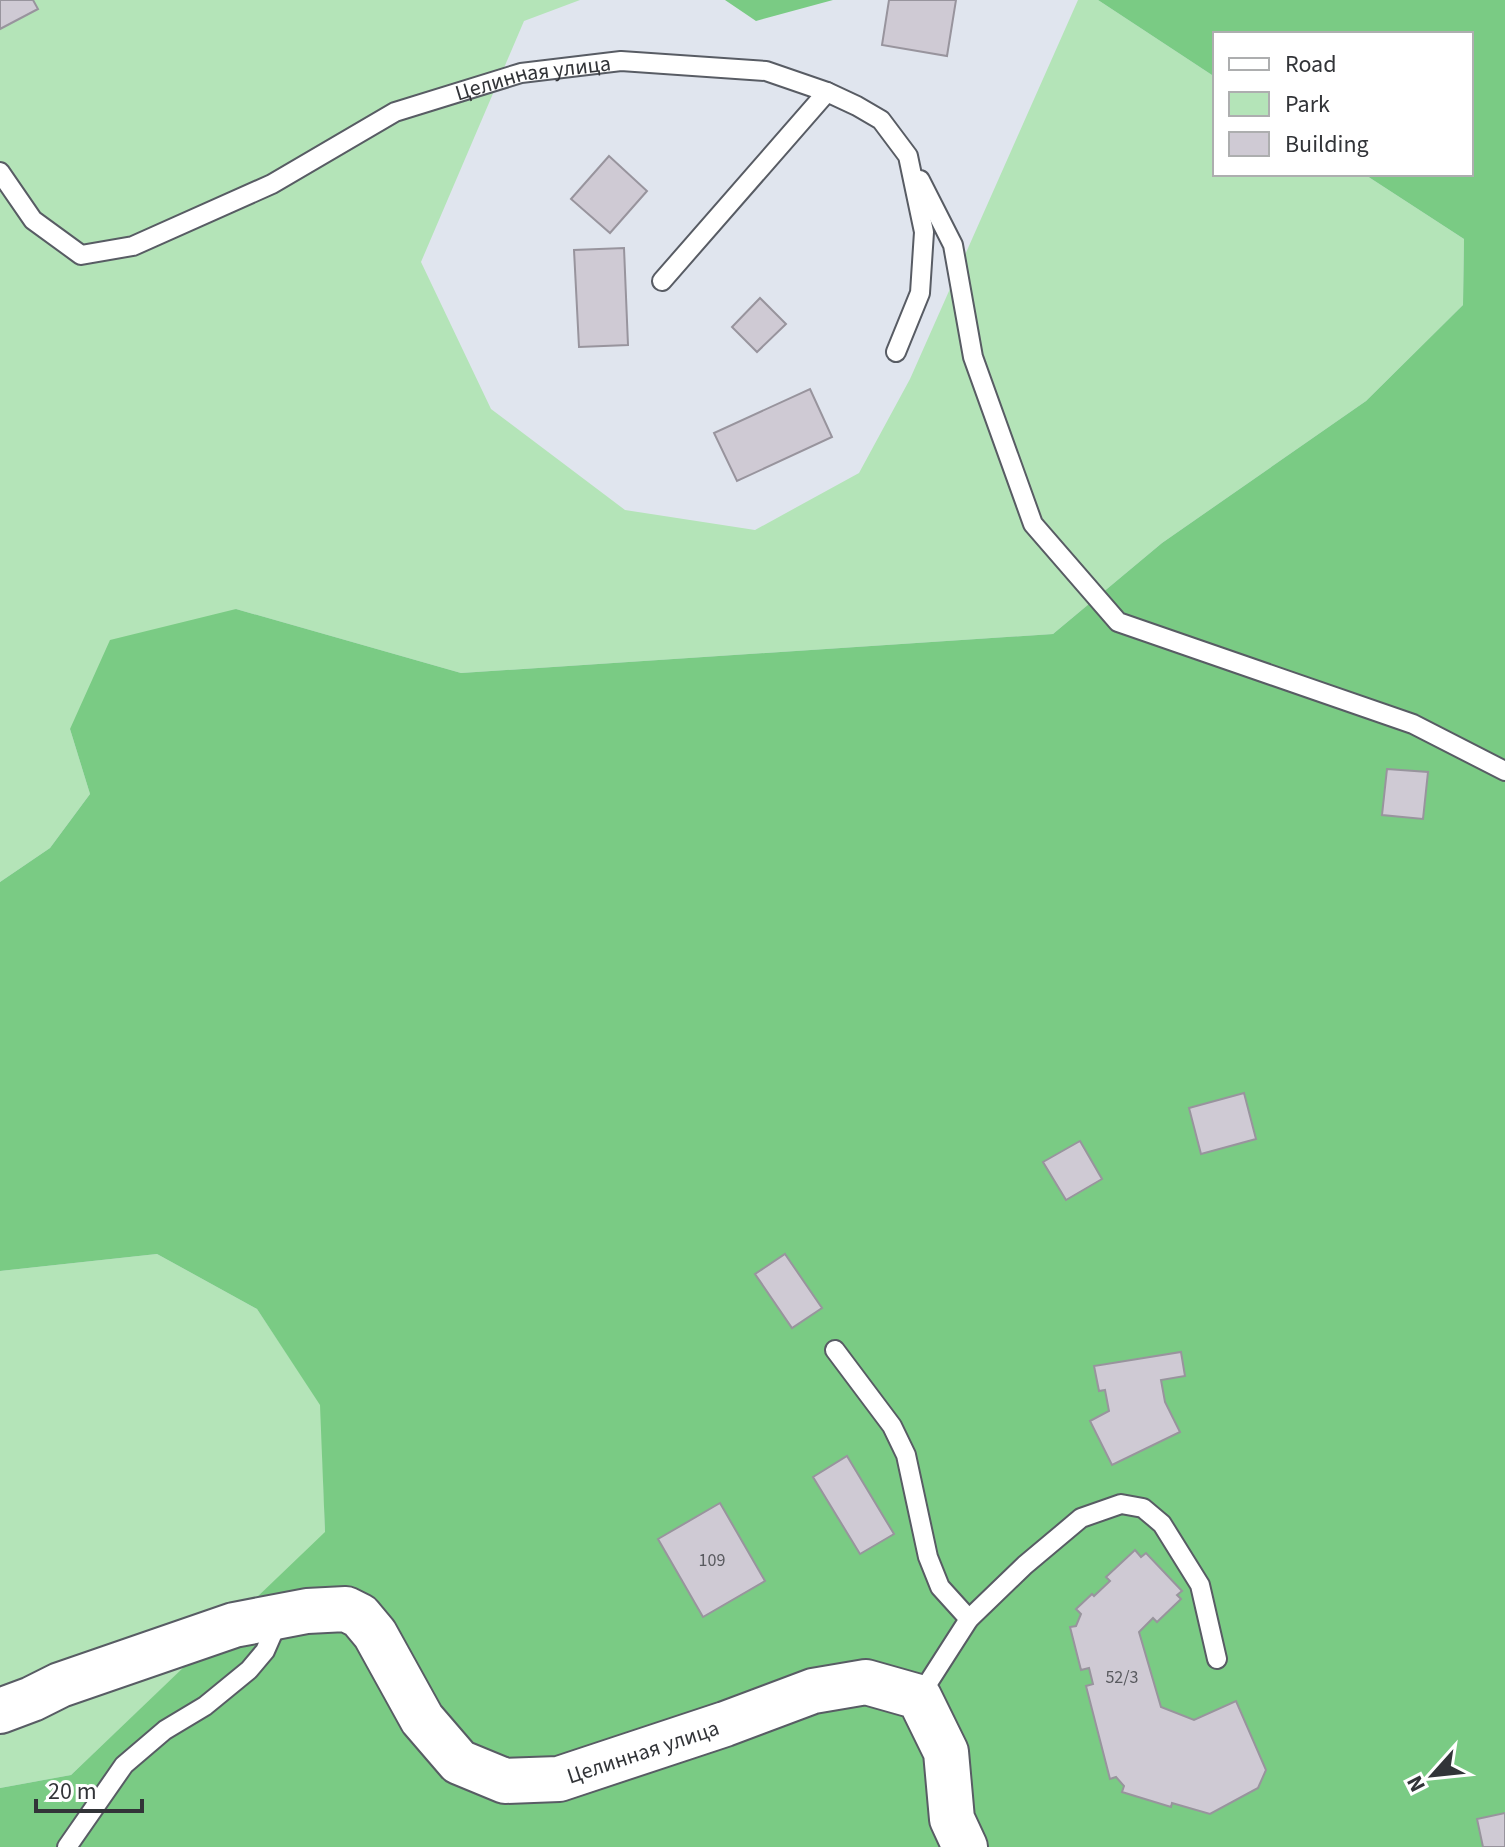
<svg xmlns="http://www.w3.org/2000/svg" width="1505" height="1847" font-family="'Source Sans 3',sans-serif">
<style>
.green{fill:#b4e4b8}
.forest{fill:#7acb84}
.building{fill:#cfcad4;stroke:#98949d;stroke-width:2}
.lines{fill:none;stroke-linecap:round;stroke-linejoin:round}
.lane-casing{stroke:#585c64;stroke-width:22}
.secondary-casing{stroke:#585c64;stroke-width:48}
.lane{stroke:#fff;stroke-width:18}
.secondary{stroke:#fff;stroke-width:44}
.labels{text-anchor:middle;stroke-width:6;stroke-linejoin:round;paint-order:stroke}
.number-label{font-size:18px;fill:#595a5f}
.street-label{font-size:22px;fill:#323438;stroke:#fff}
</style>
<rect width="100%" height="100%" fill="#e0e5ee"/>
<!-- green -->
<path class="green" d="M0,0H580L524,21L421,262L491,409L625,510L755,530L859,473L910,379L1078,0H1098L1215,77V174H1364L1464,239L1463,305L1366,401L1162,543L1053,634L461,673L236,609L70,729L90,794L50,848L0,882Z
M157,1254L257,1309L321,1405L325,1533L71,1775L0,1788V1271Z"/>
<!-- forest -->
<path class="forest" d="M725,0H833L756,21Z
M1098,0H1505V1847H0V1788L71,1775L325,1532L320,1405L257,1309L157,1254L0,1271V882L50,848L90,794L70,729L110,640L236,609L461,673L1053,634L1162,543L1366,401L1463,305L1464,239L1364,174H1471V34H1215V77Z"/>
<!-- building -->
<path class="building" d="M0,0H33L38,9L0,29Z
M889,0H956L947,56L882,45Z
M609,156L647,191L610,233L571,199Z
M624,248L628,345L579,347L574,250Z
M760,298L786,324L757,352L732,327Z
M810,389L832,437L737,481L714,433Z
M1387,769L1428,772L1423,819L1382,815Z
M1244,1093L1256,1139L1201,1154L1189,1108Z
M1080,1141L1102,1179L1066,1200L1043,1162Z
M785,1254L822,1308L792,1328L755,1274Z
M1181,1352L1185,1376L1161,1380L1165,1402L1180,1432L1112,1465L1090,1421L1109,1411L1105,1390L1099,1391L1094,1366Z
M847,1456L894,1534L860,1554L813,1477Z
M720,1503L765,1581L703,1617L658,1539Z
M1135,1550L1141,1557L1146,1553L1182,1591L1177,1595L1181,1599L1157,1622L1153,1618L1139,1632L1161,1707L1194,1720L1236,1701L1266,1770L1258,1788L1210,1814L1172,1803L1171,1807L1122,1792L1124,1786L1116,1777L1110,1779L1086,1686L1093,1684L1089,1668L1081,1670L1070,1627L1076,1626L1081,1614L1076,1609L1092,1594L1094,1596L1110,1581L1106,1577Z
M1505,1813V1847H1483L1477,1819Z"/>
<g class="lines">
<defs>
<g id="lane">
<path id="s1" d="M0,172L33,220L81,255L133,246L272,184L395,112L521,73L621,61L766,71L827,92L857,106L881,120L908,156L924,232L920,293L896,352"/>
<path d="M920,180L953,245L973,357L1033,524L1118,622L1413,724L1505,771"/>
<path d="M662,281L827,92"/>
<path d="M835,1350L892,1426L906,1455L928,1557L940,1587L969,1619"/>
<path d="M919,1697L969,1619L1025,1565L1081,1518L1121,1504L1143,1508L1162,1524L1200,1585L1217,1659"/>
<path d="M67,1847L124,1765L165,1730L205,1706L249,1670L265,1651L279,1619"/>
</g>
<g id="secondary">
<path id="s2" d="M0,1711L32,1699L60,1685L234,1625L307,1611L346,1609L360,1616L375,1634L422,1719L459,1762L505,1781L559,1779L725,1724L813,1691L866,1682L919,1697L946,1752L952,1819L965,1847"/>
</g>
</defs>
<!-- lane casing -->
<use href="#lane" class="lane-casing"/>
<!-- secondary casing -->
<use href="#secondary" class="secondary-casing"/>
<!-- lane -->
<use href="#lane" class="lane"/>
<!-- secondary -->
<use href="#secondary" class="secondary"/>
</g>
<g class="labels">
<!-- number labels -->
<g class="number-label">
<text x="712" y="1566">109</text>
<text x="1122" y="1683">52/3</text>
</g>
<!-- street labels -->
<g class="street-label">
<text dy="8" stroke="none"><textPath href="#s1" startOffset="608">Целинная улица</textPath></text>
<text dy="8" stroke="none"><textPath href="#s2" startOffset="748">Целинная улица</textPath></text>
</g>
</g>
<!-- legend -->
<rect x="1213" y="32" width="260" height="144" fill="#ffffff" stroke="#adaeaf" stroke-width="2"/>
<rect x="1229" y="58" width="40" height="12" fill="#ffffff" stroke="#adaeaf" stroke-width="2"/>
<text x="1285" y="72" font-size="24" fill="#323438">Road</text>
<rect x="1229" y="92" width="40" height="24" fill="#b4e4b8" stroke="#adaeaf" stroke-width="2"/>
<text x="1285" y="112" font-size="24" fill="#323438">Park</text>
<rect x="1229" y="132" width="40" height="24" fill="#cfcad4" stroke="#adaeaf" stroke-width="2"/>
<text x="1285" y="152" font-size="24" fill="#323438">Building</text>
<!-- north arrow -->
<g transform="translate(1433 1775) rotate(243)" stroke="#ffffff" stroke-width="6" paint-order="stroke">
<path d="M0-6L14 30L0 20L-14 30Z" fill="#323438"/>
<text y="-12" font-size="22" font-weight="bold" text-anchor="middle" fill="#323438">N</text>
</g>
<!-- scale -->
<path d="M36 1799v12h106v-12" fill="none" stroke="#323438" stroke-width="4"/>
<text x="48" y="1799" font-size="24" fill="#323438" stroke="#ffffff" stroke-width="6" paint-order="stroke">20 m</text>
</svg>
